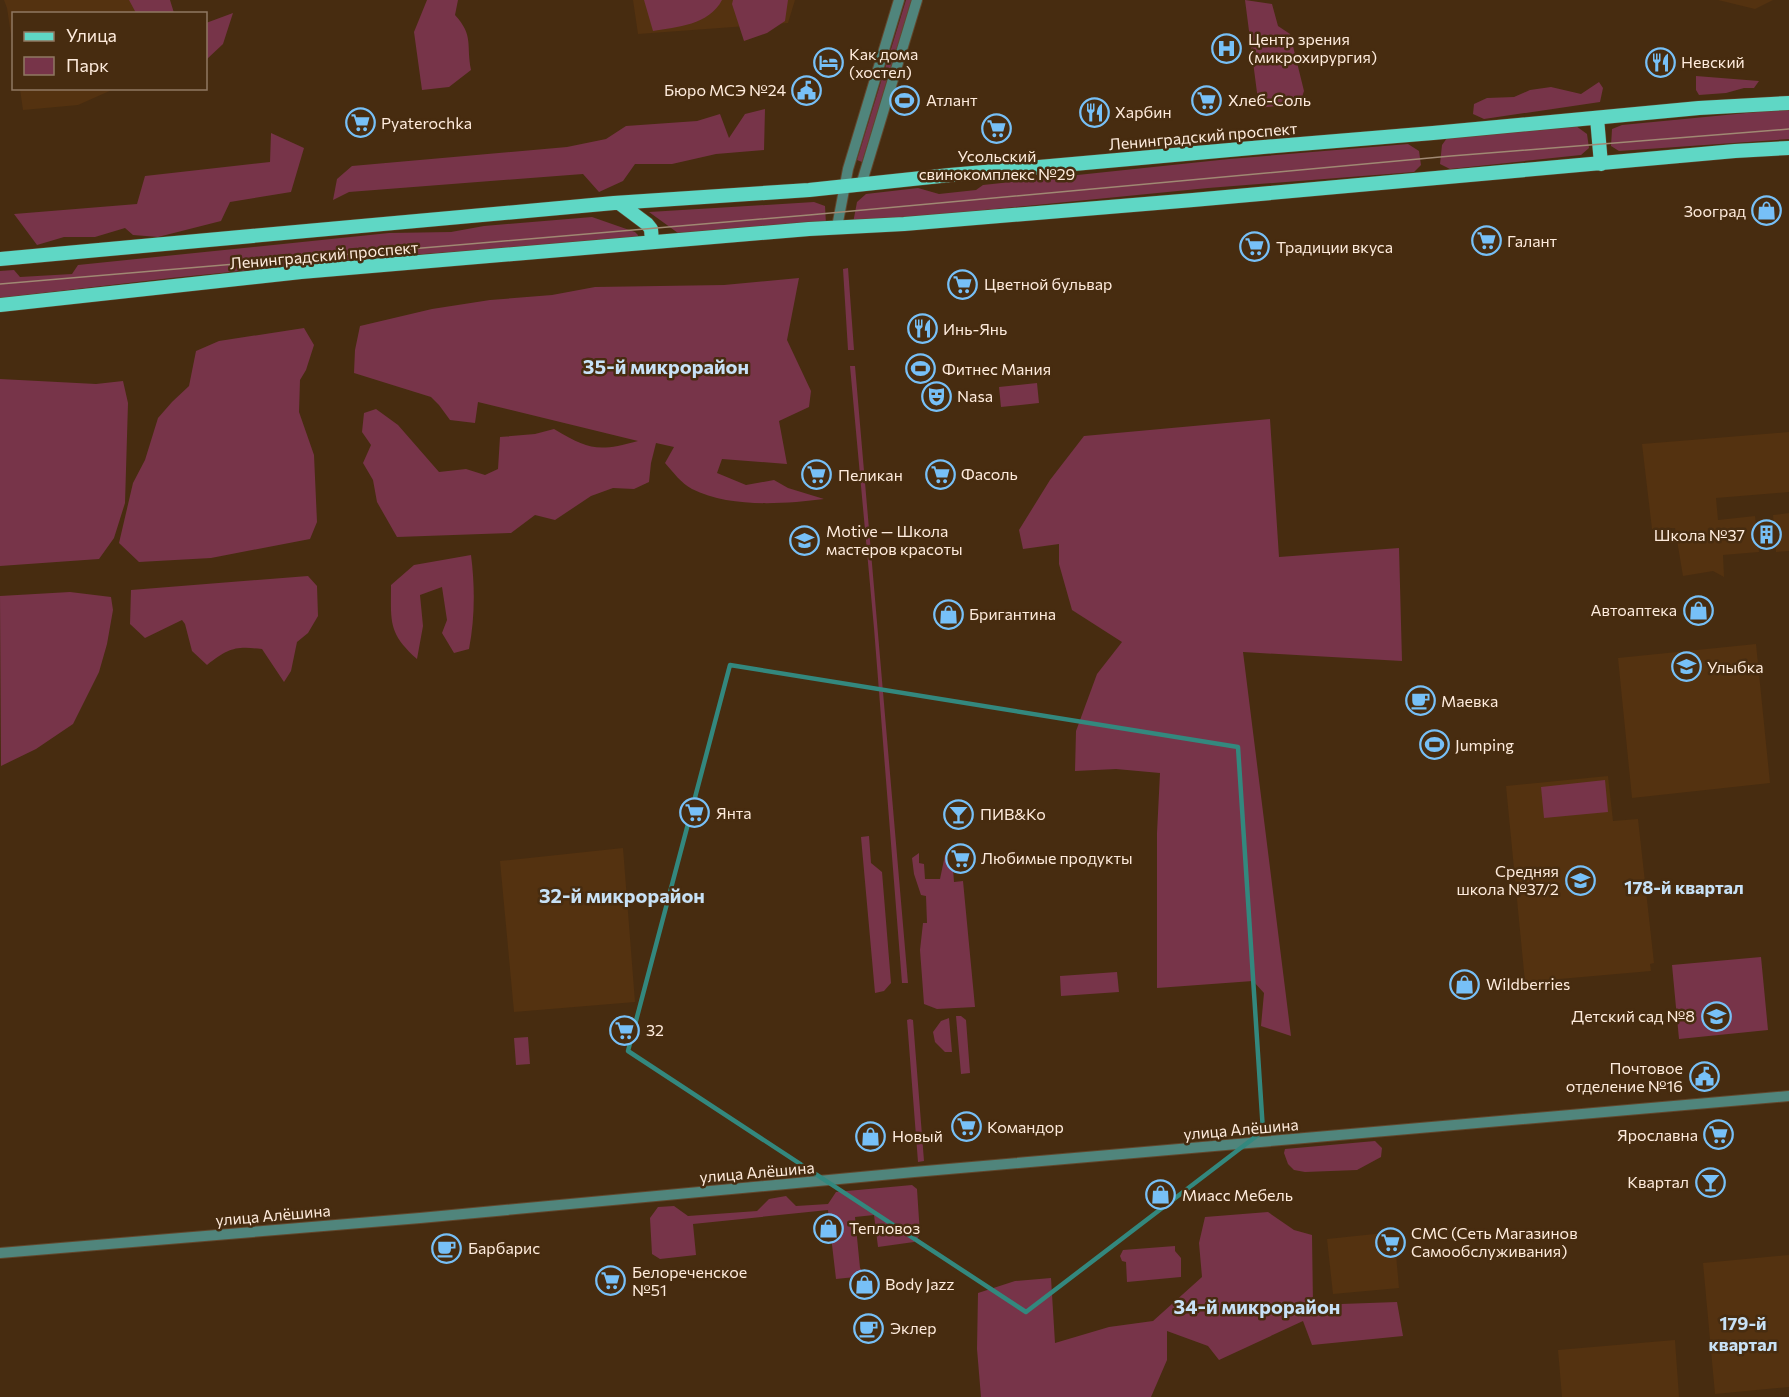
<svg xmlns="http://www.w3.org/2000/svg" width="1789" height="1397" font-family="Commissioner,sans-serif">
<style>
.built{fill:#543210}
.green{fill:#773449}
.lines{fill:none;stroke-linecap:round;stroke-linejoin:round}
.minor-casing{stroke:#61472d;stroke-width:12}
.major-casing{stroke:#61472d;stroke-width:15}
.minor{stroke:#50857c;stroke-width:10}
.major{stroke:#5fd7c5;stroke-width:14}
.tram{stroke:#a08973;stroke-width:1.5}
.marked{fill:none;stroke:#33887e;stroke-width:4.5;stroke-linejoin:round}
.labels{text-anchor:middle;stroke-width:5;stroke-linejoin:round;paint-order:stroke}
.poi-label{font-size:16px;fill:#feebdc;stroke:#472c10;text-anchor:start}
.street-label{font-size:16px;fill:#feebdc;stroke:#472c10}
.neighbourhood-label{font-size:18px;font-weight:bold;fill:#c7e1f6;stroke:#472c10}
.quarter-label{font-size:20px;font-weight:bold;fill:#c7e1f6;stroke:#472c10}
</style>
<rect width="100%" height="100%" fill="#472c10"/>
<!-- built -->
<path class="built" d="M4,0H136L143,13L14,14L13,48L7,8Z
M633,0H795L788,23L638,34Z
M1718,0H1773L1755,9Z
M20,89V88L114,89L78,105L23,110Z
M1789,432V492L1716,498L1718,520L1755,516L1759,552L1723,555L1724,577L1713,571L1683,576L1675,528L1652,529L1642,444Z
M1789,513V551L1776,552L1773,515Z
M1756,644L1770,783L1632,798L1618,658Z
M1608,776L1613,821L1638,819L1654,963L1650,964L1651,971L1525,982L1506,786Z
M623,848L635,1002L514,1012L500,861Z
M1394,1232L1399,1288L1333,1294L1327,1239Z
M1789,1255V1387L1715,1394L1703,1263Z
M1675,1340L1679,1397H1562L1558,1350Z"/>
<!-- green -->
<path class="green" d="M129,0H170L174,13H136Z
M427,0H458L455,15C474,36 466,44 471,70L449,87L422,90L414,32Z
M644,0H722C709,25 677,27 653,31Z
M733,0H788L785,21L767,33L744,41L732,4Z
M906,0H912L862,162L857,160Z
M1245,0L1272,4L1278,26L1290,34L1304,91L1300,103L1259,108Z
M233,13L223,44L206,60V23Z
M1696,76L1759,81L1754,88H1744L1726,93L1699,95L1696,90Z
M1599,82L1603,88L1600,102L1484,119L1473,114L1474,104L1487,98L1514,97L1530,90L1551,87L1581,94Z
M765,109L764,150L716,154L672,164H635L623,181L599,192L583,174L349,192L333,200L337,179L352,166L567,147L606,139L626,126L697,121L720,114L729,138L745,114Z
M1789,109V139L1619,151L1611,146L1612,129L1622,125Z
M1576,126L1587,134L1589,148L1581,155L1450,169L1440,164L1442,145L1447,138Z
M271,133L304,148L291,192L230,202L221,221L158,237L133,235L125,228L95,237H64L37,245L14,214L137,204L145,176L270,162Z
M1408,144L1419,151L1421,165L1414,172L1208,188L853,223L857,202L866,194L918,188L939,194L976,190L983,185L1229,159Z
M814,202L825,206L826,224L678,233L649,212Z
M592,217L635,232L638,235L637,239L381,257L171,278L0,298V271L14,270L20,277L72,274L78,265L389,233L451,232L484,226Z
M848,268L854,350H848L843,269Z
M799,278L787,340L811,391L809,407L779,421L787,464L722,459L717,473L746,485L774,480L788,488L824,499C784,504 729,508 692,489C681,483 673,472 665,463L674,447L656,443L651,463L649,482L634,489L613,488L591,496L555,520L535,515L511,533L397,537L377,502L373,480L363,463L371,445L362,432L364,413L376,409L398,425L439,472L466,469L485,475L498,469L500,437L535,434L554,429C589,450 598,452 638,441L478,402L475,423L450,420L439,405L431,397L354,373L355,350L360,326L432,309L490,300L552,295L595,287L724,285Z
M304,328L314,345L306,370L300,380L299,412L314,455L317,522L310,539L211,558L139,562L119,543L133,483L145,460L158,418L172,402L189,386L196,351L219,341Z
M850,366H855L908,983H902L874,628Z
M0,379L96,384L123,381L128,403L125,503L114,538L99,559L0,566Z
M1037,383L1039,403L1001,407L999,387Z
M1270,419L1279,557L1399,548L1402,661L1243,652L1291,1036L1261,1026L1264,993L1253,981L1157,988V833L1160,773L1116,769L1075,771L1076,731L1097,674L1122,642L1072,610L1059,564V544L1023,549L1019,530L1050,480L1084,436Z
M471,555C475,586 475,618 469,649L454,653L442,633L447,620L442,587L420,595L423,626L417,659C388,633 391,622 391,585L414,565Z
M308,576L317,586L318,616L308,633L297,642L291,671L284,682L262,649C235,646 229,648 207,665L192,651L185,624L182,620L145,638L130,624L131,590Z
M70,592L111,597L113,610L107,644L99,672L73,724L36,749L1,766L0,596Z
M1605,780L1608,812L1544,818L1541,787Z
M869,836L871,863L882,872L891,983L884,991L875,993L861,837Z
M919,853V863L924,864L925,879H940L945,855H952L954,882L963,881L975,1007L937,1009L924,1004L920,950L923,923H927L926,896L921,895L914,874L912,858Z
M1761,957L1768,1030L1679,1039L1672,965Z
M1117,972L1119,992L1061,996L1060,976Z
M956,1016H961L966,1020L970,1073L961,1074Z
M949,1018L952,1052H945L935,1042L933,1032L941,1021Z
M910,1019L913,1020L924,1161L918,1162L907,1020Z
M528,1037L530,1064L516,1065L514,1038Z
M1375,1141L1382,1148L1381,1157L1357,1170L1305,1172L1294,1170L1288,1164L1284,1153L1285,1149Z
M912,1185L917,1189L920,1235L914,1242L878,1247L874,1215L855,1217L860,1268L865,1276L836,1279L828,1210L693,1224L696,1255L660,1259L652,1254L650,1218L658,1207L674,1206L688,1216L757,1211L769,1199L786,1196L796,1206L828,1204L836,1192Z
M1268,1212L1294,1230L1312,1235L1313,1305L1397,1302L1403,1336L1312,1345L1303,1321L1219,1360L1208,1346L1167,1331V1360L1151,1397H981L977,1349L978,1293L1015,1281L1051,1278L1055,1343L1109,1327L1153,1321L1202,1277L1199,1243L1205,1217Z
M1175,1246V1251L1181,1258V1277L1127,1282L1126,1262L1122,1261L1120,1256L1123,1250Z"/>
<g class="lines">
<defs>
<path id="minor" d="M861,185L917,0
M837,227L848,169L899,0
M0,1253L420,1218L914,1172L1789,1096"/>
<path id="major" d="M1597,118L1601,164
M619,203L647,224L651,229L652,242
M0,259L614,203L809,190L950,175L1252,148L1433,133L1699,108L1789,103
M0,305L301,272L809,229L904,224L1193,200L1735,151L1789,148"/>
</defs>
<!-- minor casing -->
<use href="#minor" class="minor-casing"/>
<!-- major casing -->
<use href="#major" class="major-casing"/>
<!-- minor -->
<use href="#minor" class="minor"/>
<!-- major -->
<use href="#major" class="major"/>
<!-- tram -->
<path class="tram" d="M0,284L809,215L1451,156L1789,129"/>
</g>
<!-- marked area -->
<path class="marked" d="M730,665L1238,747L1263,1131L1026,1312L628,1051Z"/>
<!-- icons -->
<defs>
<symbol id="hospital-ring" viewBox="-11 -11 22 22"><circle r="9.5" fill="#472c10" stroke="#77c0f7" stroke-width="1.5"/><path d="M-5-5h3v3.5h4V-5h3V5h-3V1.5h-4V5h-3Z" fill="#77c0f7"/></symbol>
<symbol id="restaurant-ring" viewBox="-11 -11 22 22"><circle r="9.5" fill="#472c10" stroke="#77c0f7" stroke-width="1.5"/><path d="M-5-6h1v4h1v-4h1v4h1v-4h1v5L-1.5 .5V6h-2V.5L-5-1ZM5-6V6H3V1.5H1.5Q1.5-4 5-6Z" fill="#77c0f7"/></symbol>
<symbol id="hotel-ring" viewBox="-11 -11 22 22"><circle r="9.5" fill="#472c10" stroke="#77c0f7" stroke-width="1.5"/><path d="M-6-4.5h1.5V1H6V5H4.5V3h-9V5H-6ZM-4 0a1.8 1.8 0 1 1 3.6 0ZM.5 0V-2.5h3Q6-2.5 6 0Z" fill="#77c0f7"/></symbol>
<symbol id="civic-ring" viewBox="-11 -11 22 22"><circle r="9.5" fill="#472c10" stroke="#77c0f7" stroke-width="1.5"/><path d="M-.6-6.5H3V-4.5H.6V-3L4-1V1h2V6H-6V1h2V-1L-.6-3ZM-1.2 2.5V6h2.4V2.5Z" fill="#77c0f7"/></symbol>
<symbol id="stadium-ring" viewBox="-11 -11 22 22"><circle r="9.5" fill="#472c10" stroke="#77c0f7" stroke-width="1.5"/><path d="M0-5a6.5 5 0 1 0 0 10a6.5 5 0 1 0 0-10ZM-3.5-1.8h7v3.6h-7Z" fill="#77c0f7"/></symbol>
<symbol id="supermarket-ring" viewBox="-11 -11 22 22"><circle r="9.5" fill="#472c10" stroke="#77c0f7" stroke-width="1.5"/><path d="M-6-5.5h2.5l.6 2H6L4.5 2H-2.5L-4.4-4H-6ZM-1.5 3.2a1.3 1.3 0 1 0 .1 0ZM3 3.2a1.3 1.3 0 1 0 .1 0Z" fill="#77c0f7"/></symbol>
<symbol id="shop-ring" viewBox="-11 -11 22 22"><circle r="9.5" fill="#472c10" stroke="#77c0f7" stroke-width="1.5"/><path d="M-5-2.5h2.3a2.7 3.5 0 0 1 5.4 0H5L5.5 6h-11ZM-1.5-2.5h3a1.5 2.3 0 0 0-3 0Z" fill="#77c0f7"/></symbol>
<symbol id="theatre-ring" viewBox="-11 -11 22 22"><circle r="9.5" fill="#472c10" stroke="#77c0f7" stroke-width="1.5"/><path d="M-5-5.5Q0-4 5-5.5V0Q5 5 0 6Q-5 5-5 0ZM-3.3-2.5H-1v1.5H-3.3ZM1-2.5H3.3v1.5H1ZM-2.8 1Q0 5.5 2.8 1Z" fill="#77c0f7"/></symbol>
<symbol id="building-ring" viewBox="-11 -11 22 22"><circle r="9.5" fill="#472c10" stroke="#77c0f7" stroke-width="1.5"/><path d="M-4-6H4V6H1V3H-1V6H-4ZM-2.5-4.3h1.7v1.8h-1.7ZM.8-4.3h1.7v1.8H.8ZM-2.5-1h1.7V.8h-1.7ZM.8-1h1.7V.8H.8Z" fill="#77c0f7"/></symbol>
<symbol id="school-ring" viewBox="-11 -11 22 22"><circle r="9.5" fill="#472c10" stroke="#77c0f7" stroke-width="1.5"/><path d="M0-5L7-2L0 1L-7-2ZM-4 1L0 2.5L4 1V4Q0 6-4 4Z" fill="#77c0f7"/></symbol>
<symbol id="cafe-ring" viewBox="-11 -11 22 22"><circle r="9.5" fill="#472c10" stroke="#77c0f7" stroke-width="1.5"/><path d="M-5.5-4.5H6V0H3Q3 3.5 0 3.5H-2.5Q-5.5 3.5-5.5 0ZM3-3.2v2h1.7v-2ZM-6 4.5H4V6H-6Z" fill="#77c0f7"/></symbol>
<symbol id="bar-ring" viewBox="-11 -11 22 22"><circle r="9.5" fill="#472c10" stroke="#77c0f7" stroke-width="1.5"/><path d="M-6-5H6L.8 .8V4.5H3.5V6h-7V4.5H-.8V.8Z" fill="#77c0f7"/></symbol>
</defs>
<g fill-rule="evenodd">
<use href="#hospital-ring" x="1210" y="32" width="33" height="33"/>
<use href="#restaurant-ring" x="1644" y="46" width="33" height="33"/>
<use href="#hotel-ring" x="812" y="46" width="33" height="33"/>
<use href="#civic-ring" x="790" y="74" width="33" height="33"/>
<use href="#stadium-ring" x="888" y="84" width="33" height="33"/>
<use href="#supermarket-ring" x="1190" y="84" width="33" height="33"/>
<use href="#restaurant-ring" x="1078" y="96" width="33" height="33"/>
<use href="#supermarket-ring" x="344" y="106" width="33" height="33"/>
<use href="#supermarket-ring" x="980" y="112" width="33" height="33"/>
<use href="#shop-ring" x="1750" y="194" width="33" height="33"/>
<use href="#supermarket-ring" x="1470" y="224" width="33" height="33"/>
<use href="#supermarket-ring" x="1238" y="230" width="33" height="33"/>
<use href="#supermarket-ring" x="946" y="268" width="33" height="33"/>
<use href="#restaurant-ring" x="906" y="312" width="33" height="33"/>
<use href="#stadium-ring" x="904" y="352" width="33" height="33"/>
<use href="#theatre-ring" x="920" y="380" width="33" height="33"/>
<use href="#supermarket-ring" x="924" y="458" width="33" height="33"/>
<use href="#supermarket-ring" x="800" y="458" width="33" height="33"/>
<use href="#building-ring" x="1750" y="518" width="33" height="33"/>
<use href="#school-ring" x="788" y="524" width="33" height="33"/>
<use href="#shop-ring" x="1682" y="594" width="33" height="33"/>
<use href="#shop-ring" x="932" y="598" width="33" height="33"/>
<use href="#school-ring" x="1670" y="650" width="33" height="33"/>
<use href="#cafe-ring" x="1404" y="684" width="33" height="33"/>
<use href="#stadium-ring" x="1418" y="728" width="33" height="33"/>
<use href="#supermarket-ring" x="678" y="796" width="33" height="33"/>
<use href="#bar-ring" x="942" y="798" width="33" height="33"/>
<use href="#supermarket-ring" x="944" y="842" width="33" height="33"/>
<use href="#school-ring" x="1564" y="864" width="33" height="33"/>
<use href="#shop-ring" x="1448" y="968" width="33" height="33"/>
<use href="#school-ring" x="1700" y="1000" width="33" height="33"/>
<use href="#supermarket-ring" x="608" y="1014" width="33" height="33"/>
<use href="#civic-ring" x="1688" y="1060" width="33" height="33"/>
<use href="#supermarket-ring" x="950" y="1110" width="33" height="33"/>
<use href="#supermarket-ring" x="1702" y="1118" width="33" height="33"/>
<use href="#shop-ring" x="854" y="1120" width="33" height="33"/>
<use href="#bar-ring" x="1694" y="1166" width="33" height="33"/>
<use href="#shop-ring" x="1144" y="1178" width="33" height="33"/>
<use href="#shop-ring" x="812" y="1212" width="33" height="33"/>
<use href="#supermarket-ring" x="1374" y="1226" width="33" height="33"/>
<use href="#cafe-ring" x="430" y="1232" width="33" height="33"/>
<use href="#supermarket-ring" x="594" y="1264" width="33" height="33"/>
<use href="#shop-ring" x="848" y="1268" width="33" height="33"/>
<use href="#cafe-ring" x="852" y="1312" width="33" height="33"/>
</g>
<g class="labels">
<!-- poi labels -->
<g class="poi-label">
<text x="1248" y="45">Центр зрения<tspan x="1248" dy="18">(микрохирургия)</tspan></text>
<text x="849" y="60">Как дома<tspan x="849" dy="18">(хостел)</tspan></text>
<text x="1681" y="68">Невский</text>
<text x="786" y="96" text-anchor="end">Бюро МСЭ №24</text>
<text x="926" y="106">Атлант</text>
<text x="1228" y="106">Хлеб-Соль</text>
<text x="1115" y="118">Харбин</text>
<text x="381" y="129">Pyaterochka</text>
<text x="997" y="162" text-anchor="middle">Усольский<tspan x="997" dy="18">свинокомплекс №29</tspan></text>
<text x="1746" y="217" text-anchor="end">Зооград</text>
<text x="1507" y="247">Галант</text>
<text x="1276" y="253">Традиции вкуса</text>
<text x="984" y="290">Цветной бульвар</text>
<text x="943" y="335">Инь-Янь</text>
<text x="942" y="375">Фитнес Мания</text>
<text x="957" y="402">Nasa</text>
<text x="961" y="480">Фасоль</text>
<text x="838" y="481">Пеликан</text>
<text x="826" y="537">Motive — Школа<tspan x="826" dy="18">мастеров красоты</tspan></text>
<text x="1745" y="541" text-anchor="end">Школа №37</text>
<text x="1677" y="616" text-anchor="end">Автоаптека</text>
<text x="969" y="620">Бригантина</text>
<text x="1707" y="673">Улыбка</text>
<text x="1441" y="707">Маевка</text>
<text x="1455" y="751">Jumping</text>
<text x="716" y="819">Янта</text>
<text x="980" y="820">ПИВ&amp;Ko</text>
<text x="981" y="864">Любимые продукты</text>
<text x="1559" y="877" text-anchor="end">Средняя<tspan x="1559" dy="18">школа №37/2</tspan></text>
<text x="1486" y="990">Wildberries</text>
<text x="1695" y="1022" text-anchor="end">Детский сад №8</text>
<text x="646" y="1036">32</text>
<text x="1683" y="1074" text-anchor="end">Почтовое<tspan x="1683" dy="18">отделение №16</tspan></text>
<text x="987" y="1133">Командор</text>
<text x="1698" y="1141" text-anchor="end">Ярославна</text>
<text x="892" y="1142">Новый</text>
<text x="1689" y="1188" text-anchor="end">Квартал</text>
<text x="1182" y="1201">Миасс Мебель</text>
<text x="849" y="1234">Тепловоз</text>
<text x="1411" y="1239">СМС (Сеть Магазинов<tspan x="1411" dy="18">Самообслуживания)</tspan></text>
<text x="468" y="1254">Барбарис</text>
<text x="632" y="1278">Белореченское<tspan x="632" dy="18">№51</tspan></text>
<text x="885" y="1290">Body Jazz</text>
<text x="890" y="1334">Эклер</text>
</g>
<!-- street labels -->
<g class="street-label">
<text transform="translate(1203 136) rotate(-5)" y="6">Ленинградский проспект</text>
<text transform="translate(324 255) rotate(-5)" y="6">Ленинградский проспект</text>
<text transform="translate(1241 1129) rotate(-5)" y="6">улица Алёшина</text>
<text transform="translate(757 1172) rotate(-5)" y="6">улица Алёшина</text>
<text transform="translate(273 1215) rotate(-5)" y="6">улица Алёшина</text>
</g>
<!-- neighbourhood labels -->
<g class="neighbourhood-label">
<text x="1684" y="894">178-й квартал</text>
<text x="1743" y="1330">179-й<tspan x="1743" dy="21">квартал</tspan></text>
</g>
<!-- quarter labels -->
<g class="quarter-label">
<text x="666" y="374">35-й микрорайон</text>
<text x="622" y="903">32-й микрорайон</text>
<text x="1257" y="1314">34-й микрорайон</text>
</g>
</g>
<!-- legend -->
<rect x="12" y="12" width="195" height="78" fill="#472c10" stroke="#907862" stroke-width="1.5"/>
<rect x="24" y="32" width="30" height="9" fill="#5fd7c5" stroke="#907862" stroke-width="1.5"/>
<text x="66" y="42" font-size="18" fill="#feebdc">Улица</text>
<rect x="24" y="57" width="30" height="18" fill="#773449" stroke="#907862" stroke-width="1.5"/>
<text x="66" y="72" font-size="18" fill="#feebdc">Парк</text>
</svg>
